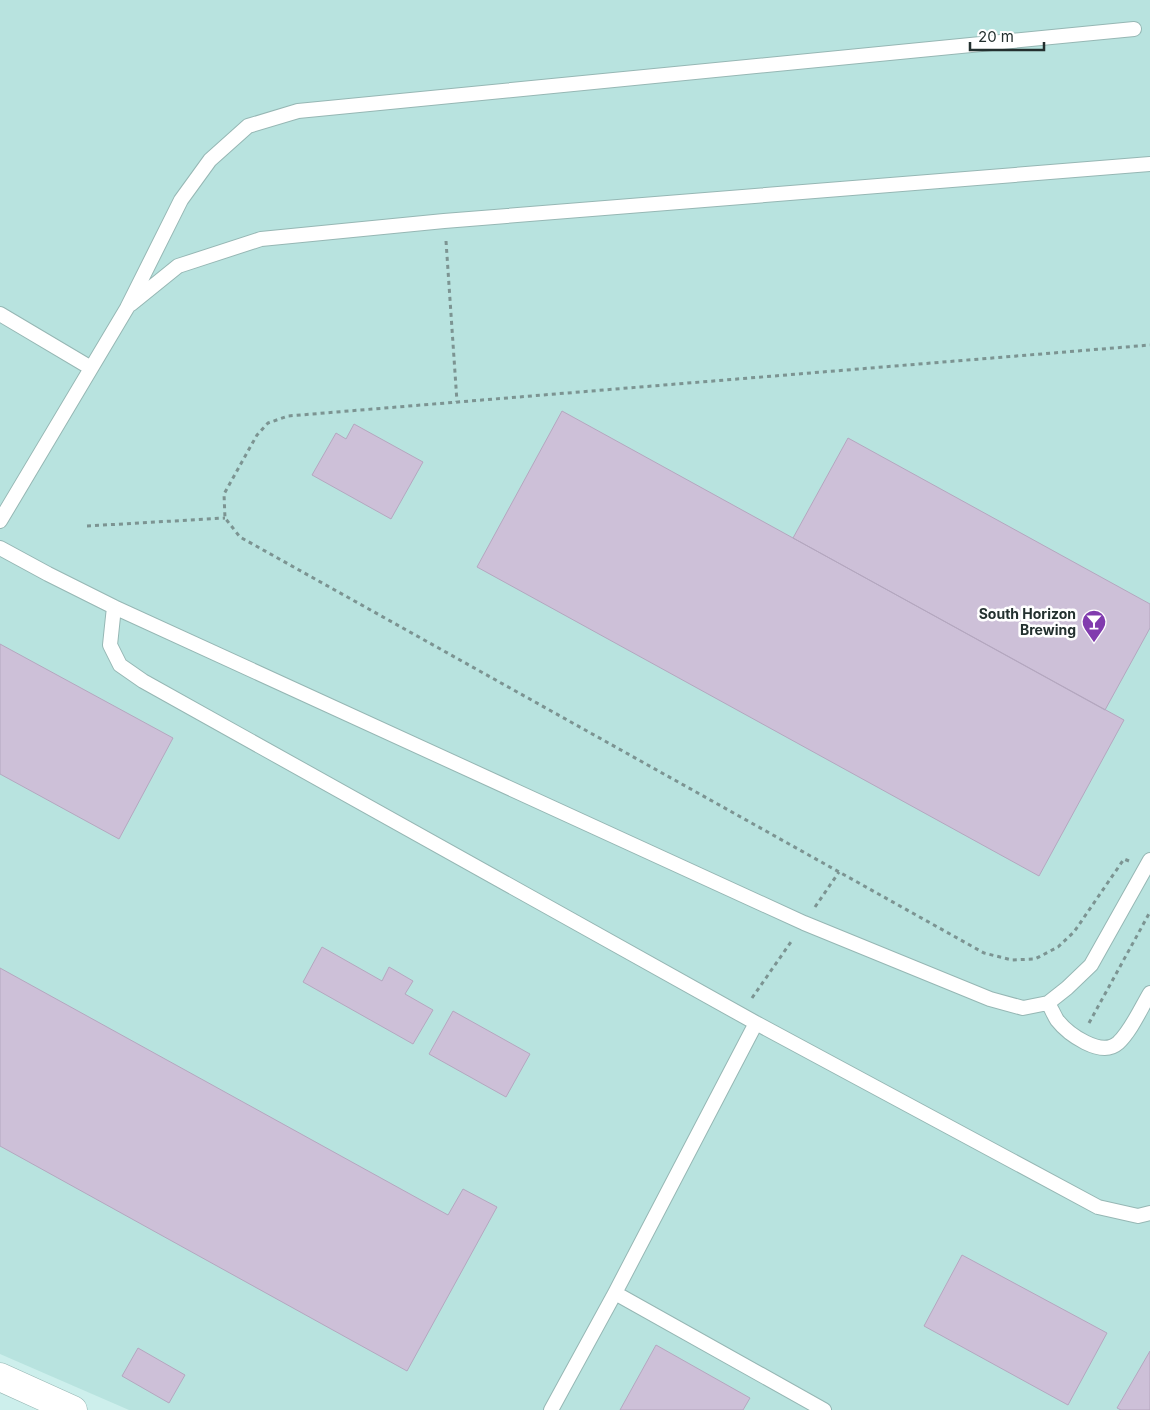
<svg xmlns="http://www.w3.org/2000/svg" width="1150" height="1410" font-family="Inter,sans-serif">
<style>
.built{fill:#b8e3df}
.building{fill:#cdc0d8;stroke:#b4a7bf}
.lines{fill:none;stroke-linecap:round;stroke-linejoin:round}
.service-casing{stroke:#96b7b4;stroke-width:16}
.tertiary-casing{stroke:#96b7b4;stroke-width:29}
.path{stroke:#7c9492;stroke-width:3;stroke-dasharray:4 4;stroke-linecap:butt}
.service{stroke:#fff;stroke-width:14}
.tertiary{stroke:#fff;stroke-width:28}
.labels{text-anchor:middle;stroke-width:5;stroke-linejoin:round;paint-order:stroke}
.poi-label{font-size:14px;font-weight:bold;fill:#23302f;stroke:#fff;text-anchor:end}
</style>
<rect width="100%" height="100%" fill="#cdefec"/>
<!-- built -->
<path class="built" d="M0,0H1150V1410H129L0,1354Z"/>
<!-- building -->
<path class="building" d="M562,411L1124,720L1039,876L477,567Z
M354,424L423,462L391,519L312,475L336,433L346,439Z
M848,438L1150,604V628L1105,710L793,538Z
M0,644L173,738L119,839L0,774Z
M322,947L382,981L389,967L413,981L405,994L433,1010L413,1044L303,982Z
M0,968L448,1215L463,1189L497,1207L407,1371L0,1146Z
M453,1011L530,1054L506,1097L429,1054Z
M962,1255L1107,1333L1068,1405L924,1326Z
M656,1345L750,1398L743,1410H620Z
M138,1348L185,1375L169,1403L122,1376Z
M1150,1351V1410H1121L1117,1408Z"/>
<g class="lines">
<defs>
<path id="service" d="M131,304L178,266L261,239L444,221L1150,164
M0,314L91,368
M0,521L127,308L181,200L210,160L248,126L298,111L1134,29
M0,548L48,574L114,607L804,923L990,999L1023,1008L1048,1003L1067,988L1091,965L1150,860
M114,607L110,645L120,665L143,681L756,1023L1098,1207L1138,1216L1150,1213
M1048,1003C1051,1008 1054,1015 1057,1020C1068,1034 1101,1058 1118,1043C1131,1031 1141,1008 1150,993
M615,1293L824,1410
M551,1410L615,1293L756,1023"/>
<path id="tertiary" d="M0,1377L73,1410"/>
</defs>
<!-- service casing -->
<use href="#service" class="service-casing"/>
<!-- tertiary casing -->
<use href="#tertiary" class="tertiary-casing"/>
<!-- path -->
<path class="path" d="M446,241L457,402
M87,526L225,518
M1129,861L1124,859L1074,932L1058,947L1035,959L1012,960L984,953L240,537L225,518L224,494L257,435L268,423L288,416L1150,345
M815,907L839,872
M752,998L793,939
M1089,1023L1150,912"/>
<!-- service -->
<use href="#service" class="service"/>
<!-- tertiary -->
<use href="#tertiary" class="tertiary"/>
</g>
<!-- icons -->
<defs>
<symbol id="bar-pin" viewBox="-11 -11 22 30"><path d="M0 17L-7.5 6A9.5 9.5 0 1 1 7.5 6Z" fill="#813bae" stroke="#fff"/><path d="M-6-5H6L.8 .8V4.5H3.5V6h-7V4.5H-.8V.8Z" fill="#fff"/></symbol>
</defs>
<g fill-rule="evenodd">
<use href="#bar-pin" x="1080" y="608" width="28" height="38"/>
</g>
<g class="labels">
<!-- poi labels -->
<g class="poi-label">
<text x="1076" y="619">South Horizon<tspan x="1076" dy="16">Brewing</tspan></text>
</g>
</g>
<!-- scale -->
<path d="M970 42v8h74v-8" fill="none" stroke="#23302f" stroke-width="2.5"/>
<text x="978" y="42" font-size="15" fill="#23302f" stroke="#ffffff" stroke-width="4" paint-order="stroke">20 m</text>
</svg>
